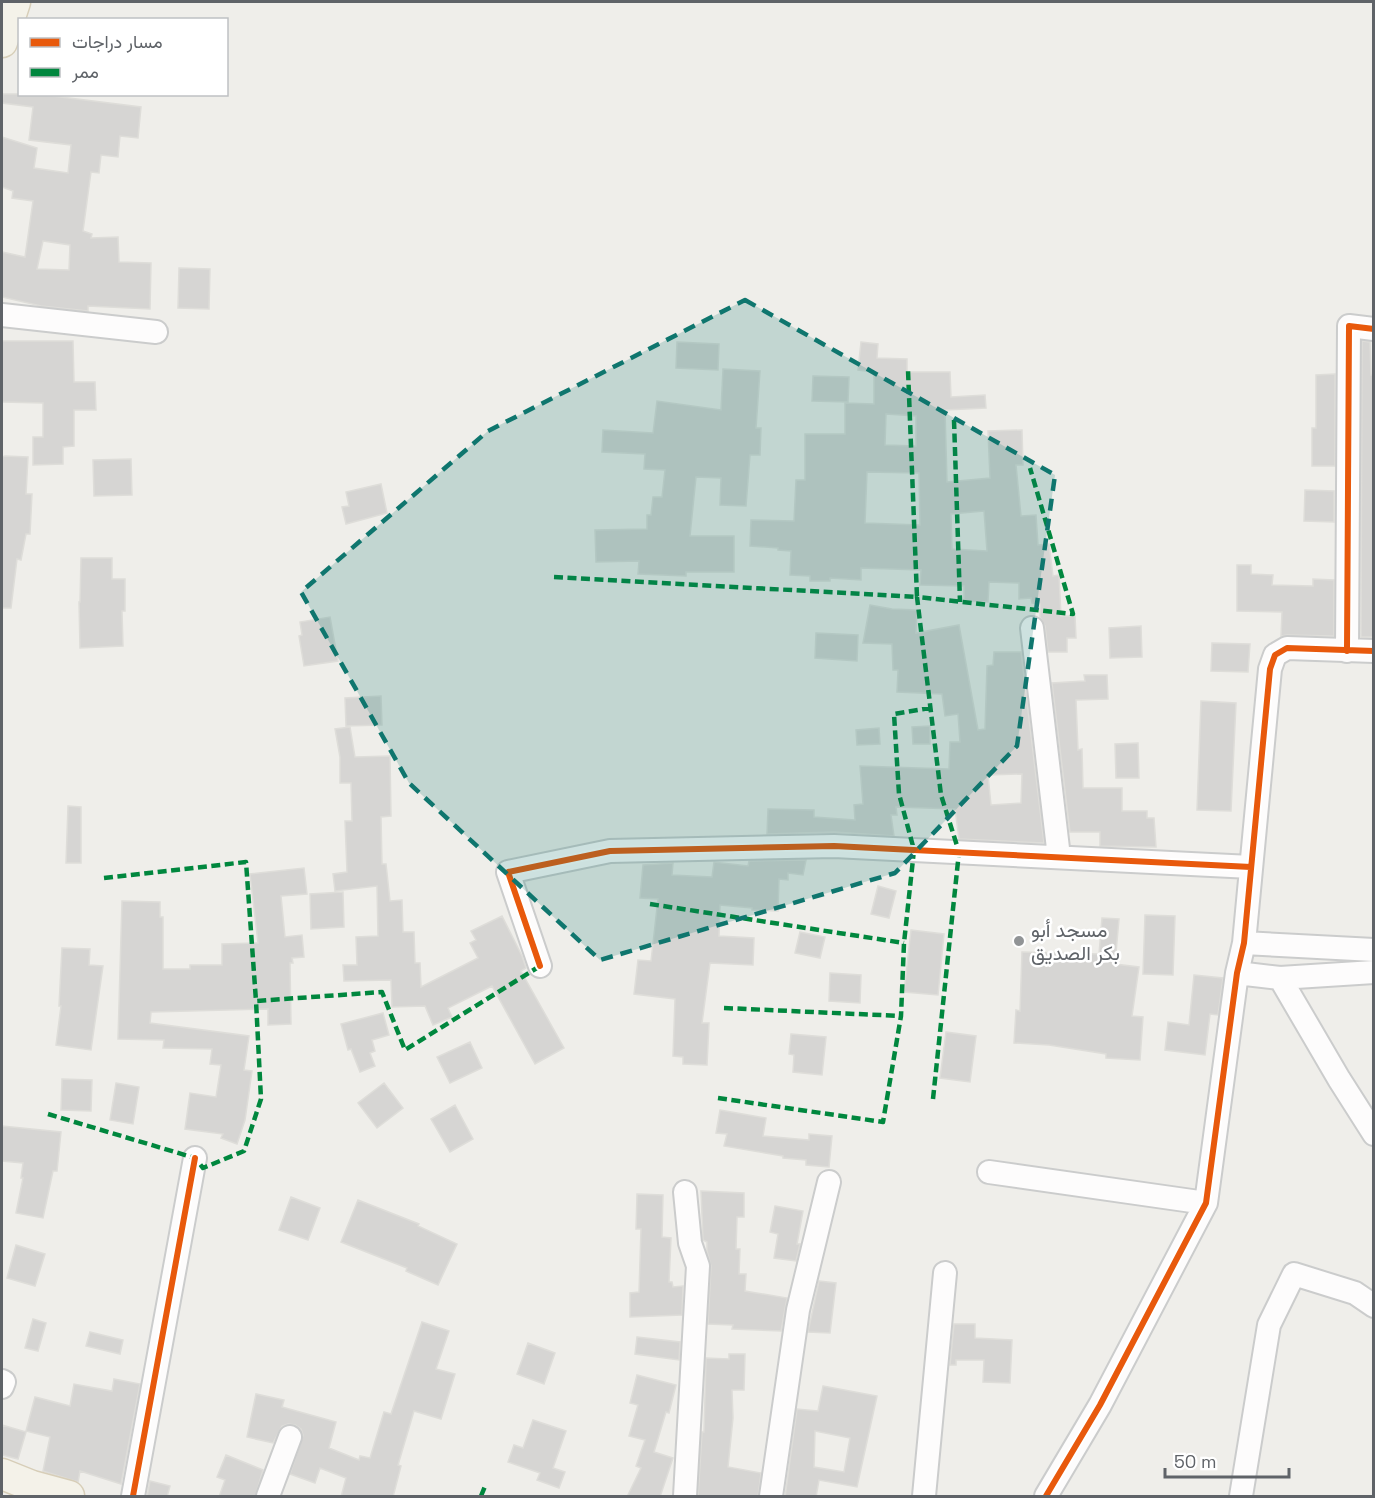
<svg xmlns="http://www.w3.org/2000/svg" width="1375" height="1498" font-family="'Space Grotesk',Vazirmatn,sans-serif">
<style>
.building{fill:#d6d5d3;stroke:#deddd9;stroke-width:1.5;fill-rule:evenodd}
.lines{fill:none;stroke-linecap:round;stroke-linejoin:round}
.minor-casing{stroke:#cbcccc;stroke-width:26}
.major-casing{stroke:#d7ceb8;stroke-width:33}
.minor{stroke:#fdfcfc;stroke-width:22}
.major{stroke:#f4f2e9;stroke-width:30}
.quiet{stroke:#00873e;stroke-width:4.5;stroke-dasharray:9 4.5;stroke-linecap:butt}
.cycleway-casing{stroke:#fff;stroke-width:10}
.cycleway{stroke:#e8590c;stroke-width:6}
.marked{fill:#0f766e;fill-opacity:0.2;stroke:#0f766e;stroke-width:4.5;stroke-dasharray:12 8;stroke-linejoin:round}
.poi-dot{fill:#919496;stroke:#fff;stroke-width:2}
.labels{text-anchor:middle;stroke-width:5;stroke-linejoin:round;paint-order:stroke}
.poi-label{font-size:20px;fill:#5f6368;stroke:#fff;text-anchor:start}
</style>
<rect width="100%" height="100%" fill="#efeeea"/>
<!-- building -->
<path class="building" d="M3,94H37L141,107L138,138L120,136L118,157L101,155L99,173L91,172L83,231L92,234L91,238L118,237L119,262L151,263L150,309L88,306V311L41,306L2,297V252L25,257L33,201L12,198L13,191L2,187V137L37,148L34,168L68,173L71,145L29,140L33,107L2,103ZM43,241L70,245L69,270L37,269Z
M179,268L210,269L209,309L178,308Z
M2,341H73L74,382H95L96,410H74V446L63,447V464L33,465V437H43V403L2,402Z
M1362,341L1370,342L1371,375H1374V637H1361Z
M677,342L719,344L718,370L676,368Z
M861,342L878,344L877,358L907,359V372H950L951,397L985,395L986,408L945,410L947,482L990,478L988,431L1022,430L1023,465H1016L1021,516L1036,515L1038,545L1049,544L1053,576L1059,575L1061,616H1075L1076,638H1067V652H1048L1045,626L1040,617V604L1032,603L1031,598L1019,599V583L989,582L988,602L964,601V586L920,585L921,570L861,568V580L830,578V581H810V576L790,575L791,551L778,550V548L750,546L751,520L794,521L796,480H805V434H845V403L874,404V372L858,370ZM886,414L916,416V446L885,445ZM867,472L919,473L920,525L865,523ZM984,511L987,551L952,549L951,514Z
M723,369L760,371L756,428H761L760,455H750L746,506L720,505L721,478L696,477L690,536H734V572H686V576L638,574L639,561L596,562L595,530L647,529V515H651L653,497H662L665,470L644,469L645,454L602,452L603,430L653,433L657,401L721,410Z
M1335,374V466H1312V428H1316V375Z
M813,376L849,377L848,402L812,401Z
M5,456L28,457L26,494H32L30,534H26L21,560L17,559L11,608H2V457Z
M131,459L132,495L94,496L93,460Z
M381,484L387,513L346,524L342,507L349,506L346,492Z
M1305,490L1334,491V522L1304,521Z
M81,558H112V579H125V611H122L123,646L80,648L79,602H80Z
M1237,565H1251V574L1273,575L1272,585L1313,586V579L1334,580V636L1287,635L1281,636L1282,612L1237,611Z
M870,605L892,609L917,610L916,633L959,625L978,730L985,729L987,666L993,665L994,652H1021L1044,843L959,839L955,809L896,807L897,815H891L894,836L834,832L767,834L768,809L814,810V817L855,820L854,805L863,804L860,766L949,769L950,742H960L958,714L945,716L942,694L897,692L898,670H893L892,644L863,643ZM1022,774L1021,803L991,805L988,775Z
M330,617L338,661L304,666L299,636L302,635L300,622Z
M1141,626L1142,657L1110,658L1109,628Z
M816,633L858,635L857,661L815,658Z
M1212,643L1250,644L1248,672L1211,671Z
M1084,675H1107L1108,699L1076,700L1078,750L1082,749L1083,788H1122V811H1147V818H1154L1156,847L1100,846V832H1070L1052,683L1085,681Z
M381,696L382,725L346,726L345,698Z
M1201,701L1236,703L1231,811L1197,810Z
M930,726V744H913L912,727Z
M350,727L355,757L390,756L391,816L381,817L382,864H386L390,901L402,900L403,932H414L415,963H420L421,987L478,958L470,943L476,940L471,931L502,916L522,956L526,968L521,971L564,1048L535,1064L492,986L448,1008L452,1017L433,1025L425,1006L392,1007L391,980L344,981L343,965H357L356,937L378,936L377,886L335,891L333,874L347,872L345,821H352L351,783H340V757L335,729Z
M879,728L880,744L857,745L856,730Z
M1138,743L1139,778H1116L1115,744Z
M68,806L81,807V863H66Z
M806,860L803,875L788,873V880L779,879L778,911L752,910V908L720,905L719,936L754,938L753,965L710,963L702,1023H709L707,1065L683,1064V1057L673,1056L675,999L634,994L638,960L651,961L658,899L640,898L643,865L673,863L672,875L712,877L714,862L748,866L749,861Z
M304,868L307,894L281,896L285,937L302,935L304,957L292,958L293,963H290L291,1024L268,1025V1009L151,1012L150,1023L249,1036L244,1070L252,1071L245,1120L237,1144L221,1138L223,1134L185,1129L190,1093L216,1097L221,1065L210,1064L212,1049L163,1048L164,1040L118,1039L122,901L160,902V917H163V969H190V965H222V944L258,943L250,874Z
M878,886L896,891L889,918L871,914Z
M343,892L344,927L311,929L310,894Z
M1145,915L1175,916L1173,975L1143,974Z
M1102,918L1119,919L1115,964L1139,967L1132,1016L1143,1017L1140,1060L1106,1058V1054L1049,1045L1014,1043L1016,1010L1020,1011L1022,952L1099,954Z
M911,930L944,934L938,995L904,992Z
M800,932L825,937L820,958L795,953Z
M62,948L90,949L89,965L103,966L91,1050L56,1045L61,1006H59Z
M830,973L861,975L860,1003L829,1001Z
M1194,975L1223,978L1218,1015L1210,1014L1205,1055L1165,1050L1168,1022L1189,1025Z
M383,1013L389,1035L372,1040L375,1051L370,1053L375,1066L360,1072L351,1049L348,1050L341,1024Z
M946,1032L976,1036L970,1082L940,1078Z
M791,1034L826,1037L822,1075L793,1072L794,1055L789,1054Z
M470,1042L482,1068L450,1083L437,1057Z
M62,1079L92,1080L91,1111L61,1110Z
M116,1083L139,1087L133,1124L110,1120Z
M384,1083L403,1108L377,1128L358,1103Z
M455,1105L473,1139L450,1152L431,1119Z
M720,1110L766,1118L763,1136L809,1140V1134L832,1136L829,1167L806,1165V1160L783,1158V1156L724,1146L727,1134L716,1133Z
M2,1126L61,1132L57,1171H53L43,1218L16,1213L23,1178H21L23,1163L2,1161Z
M701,1191L744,1193V1217H737L736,1249H740L739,1274H746L745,1291L787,1298L781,1331L732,1329L733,1325L708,1324L711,1266L707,1251V1242L703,1240Z
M637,1194L663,1195L662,1237L671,1238L669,1282H672L673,1287L683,1286L682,1315L630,1317V1293L639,1292L641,1229H636Z
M291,1197L320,1208L308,1240L279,1230Z
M358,1200L419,1224L418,1226L457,1244L438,1285L406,1271L407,1268L341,1242Z
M775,1206L803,1211L797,1244H800L796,1261L774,1258L778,1234L770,1232Z
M16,1245L45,1254L35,1286L7,1278Z
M819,1281L836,1283L830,1333L808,1332Z
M33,1319L46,1323L38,1351L25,1348Z
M422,1322L449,1331L436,1369L455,1374L441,1419L414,1411L398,1465L401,1466L393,1497H341L346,1478L320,1468L315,1483L290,1474L303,1435L301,1429L295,1425L288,1424L282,1426L273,1443L247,1437L256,1394L284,1400L282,1407L336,1422L329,1448L359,1460L360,1456L370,1458L384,1412L391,1414Z
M954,1324H975V1338L1012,1340L1010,1383L983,1382L984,1360H956V1365H950Z
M90,1332L123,1340L120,1354L86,1346Z
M637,1337L680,1342L679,1360L635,1354Z
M528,1343L555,1353L544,1384L517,1374Z
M729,1354H745L744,1390H732L733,1418L728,1467L761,1473L758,1497H698L702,1432H704L706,1358L729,1359Z
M637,1375L676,1385L669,1413L666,1412L654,1452L673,1458L660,1497H627L641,1468L636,1466L645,1440L629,1436L638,1405L630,1403Z
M114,1379L140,1384L121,1484L80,1471L78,1482L43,1471L50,1437L26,1431L35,1397L70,1406L74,1384L112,1391Z
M823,1386L877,1396L857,1487L819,1480L816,1497H785L797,1409L818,1411ZM815,1431L850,1438L844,1472L814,1467Z
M533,1420L566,1431L553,1468L565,1472L559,1488L537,1480L540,1473L508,1462L514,1445L523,1448Z
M2,1425L26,1432L18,1459L2,1455Z
M226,1455L263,1470L255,1497H219L225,1480L217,1477Z
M150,1481L170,1486L167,1497H147Z"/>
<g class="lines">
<defs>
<path id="minor" d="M2,315L156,332
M1032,628L1059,857
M1347,651L1349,326L1374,329
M1244,943L1374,950
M540,966L508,872L610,851L834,846L1251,867
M1237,973L1280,978L1374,972
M1280,978L1339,1079L1374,1134
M989,1172L1206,1203
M2,1381L4,1382L2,1387
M133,1496L195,1158
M268,1496L290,1437
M685,1496L698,1266L690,1243L685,1192
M771,1496L798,1310L829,1182
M924,1496L945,1273
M1046,1496L1100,1405L1206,1203L1237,973L1244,943L1270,669L1275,655L1287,648L1374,651
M1241,1496L1269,1325L1294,1274L1355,1293L1374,1306"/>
<path id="major" d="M2,42L15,2
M2,1474L32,1486L69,1496"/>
</defs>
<!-- minor casing -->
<use href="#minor" class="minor-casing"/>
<!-- major casing -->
<use href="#major" class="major-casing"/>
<!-- minor -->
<use href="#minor" class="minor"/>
<!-- major -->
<use href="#major" class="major"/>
<!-- quiet -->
<path class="quiet" d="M954,420L960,602
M554,577L917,597L908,370
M104,878L246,862L256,1001L382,992L405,1050L540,966
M650,904L904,943
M724,1008L901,1016
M718,1098L883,1122L901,1016L904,943L914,850L899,794L894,714L930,708
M933,1099L959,852L941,795L917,597L1073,614L1030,468
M48,1114L195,1158L203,1168L244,1151L261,1099L256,1001
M481,1496L486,1484"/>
<defs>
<path id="cycleway" d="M1347,651L1349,326L1374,329
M540,966L508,872L610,851L834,846L1251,867
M133,1496L195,1158
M1046,1496L1100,1405L1206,1203L1237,973L1244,943L1270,669L1275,655L1287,648L1374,651"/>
</defs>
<!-- cycleway casing -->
<use href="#cycleway" class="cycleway-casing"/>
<!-- cycleway -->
<use href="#cycleway" class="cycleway"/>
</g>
<!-- marked area -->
<path class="marked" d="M745,300L1055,475L1017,746L895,873L600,960L409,783L301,592L488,431Z"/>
<!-- markers -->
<circle class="poi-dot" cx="1019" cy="941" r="6"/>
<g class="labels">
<!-- poi labels -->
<g class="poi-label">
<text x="1031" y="937">مسجد أبو<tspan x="1031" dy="23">بكر الصديق</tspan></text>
</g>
</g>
<!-- border -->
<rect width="1375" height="1498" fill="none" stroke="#5f6368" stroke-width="6"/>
<!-- legend -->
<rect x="18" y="18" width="210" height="78" fill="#ffffff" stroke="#bfc1c3" stroke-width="1.5"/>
<rect x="30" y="38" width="30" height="9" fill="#e8590c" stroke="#bfc1c3" stroke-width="1.5"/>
<text x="72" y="48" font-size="18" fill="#5f6368">مسار دراجات</text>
<rect x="30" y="68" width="30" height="9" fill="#00873e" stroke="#bfc1c3" stroke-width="1.5"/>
<text x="72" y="78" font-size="18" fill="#5f6368">ممر</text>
<!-- scale -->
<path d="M1165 1468v9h124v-9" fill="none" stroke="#5f6368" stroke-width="3"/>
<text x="1174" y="1468" font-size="18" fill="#5f6368" stroke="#ffffff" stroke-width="4.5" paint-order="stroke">50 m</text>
</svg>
